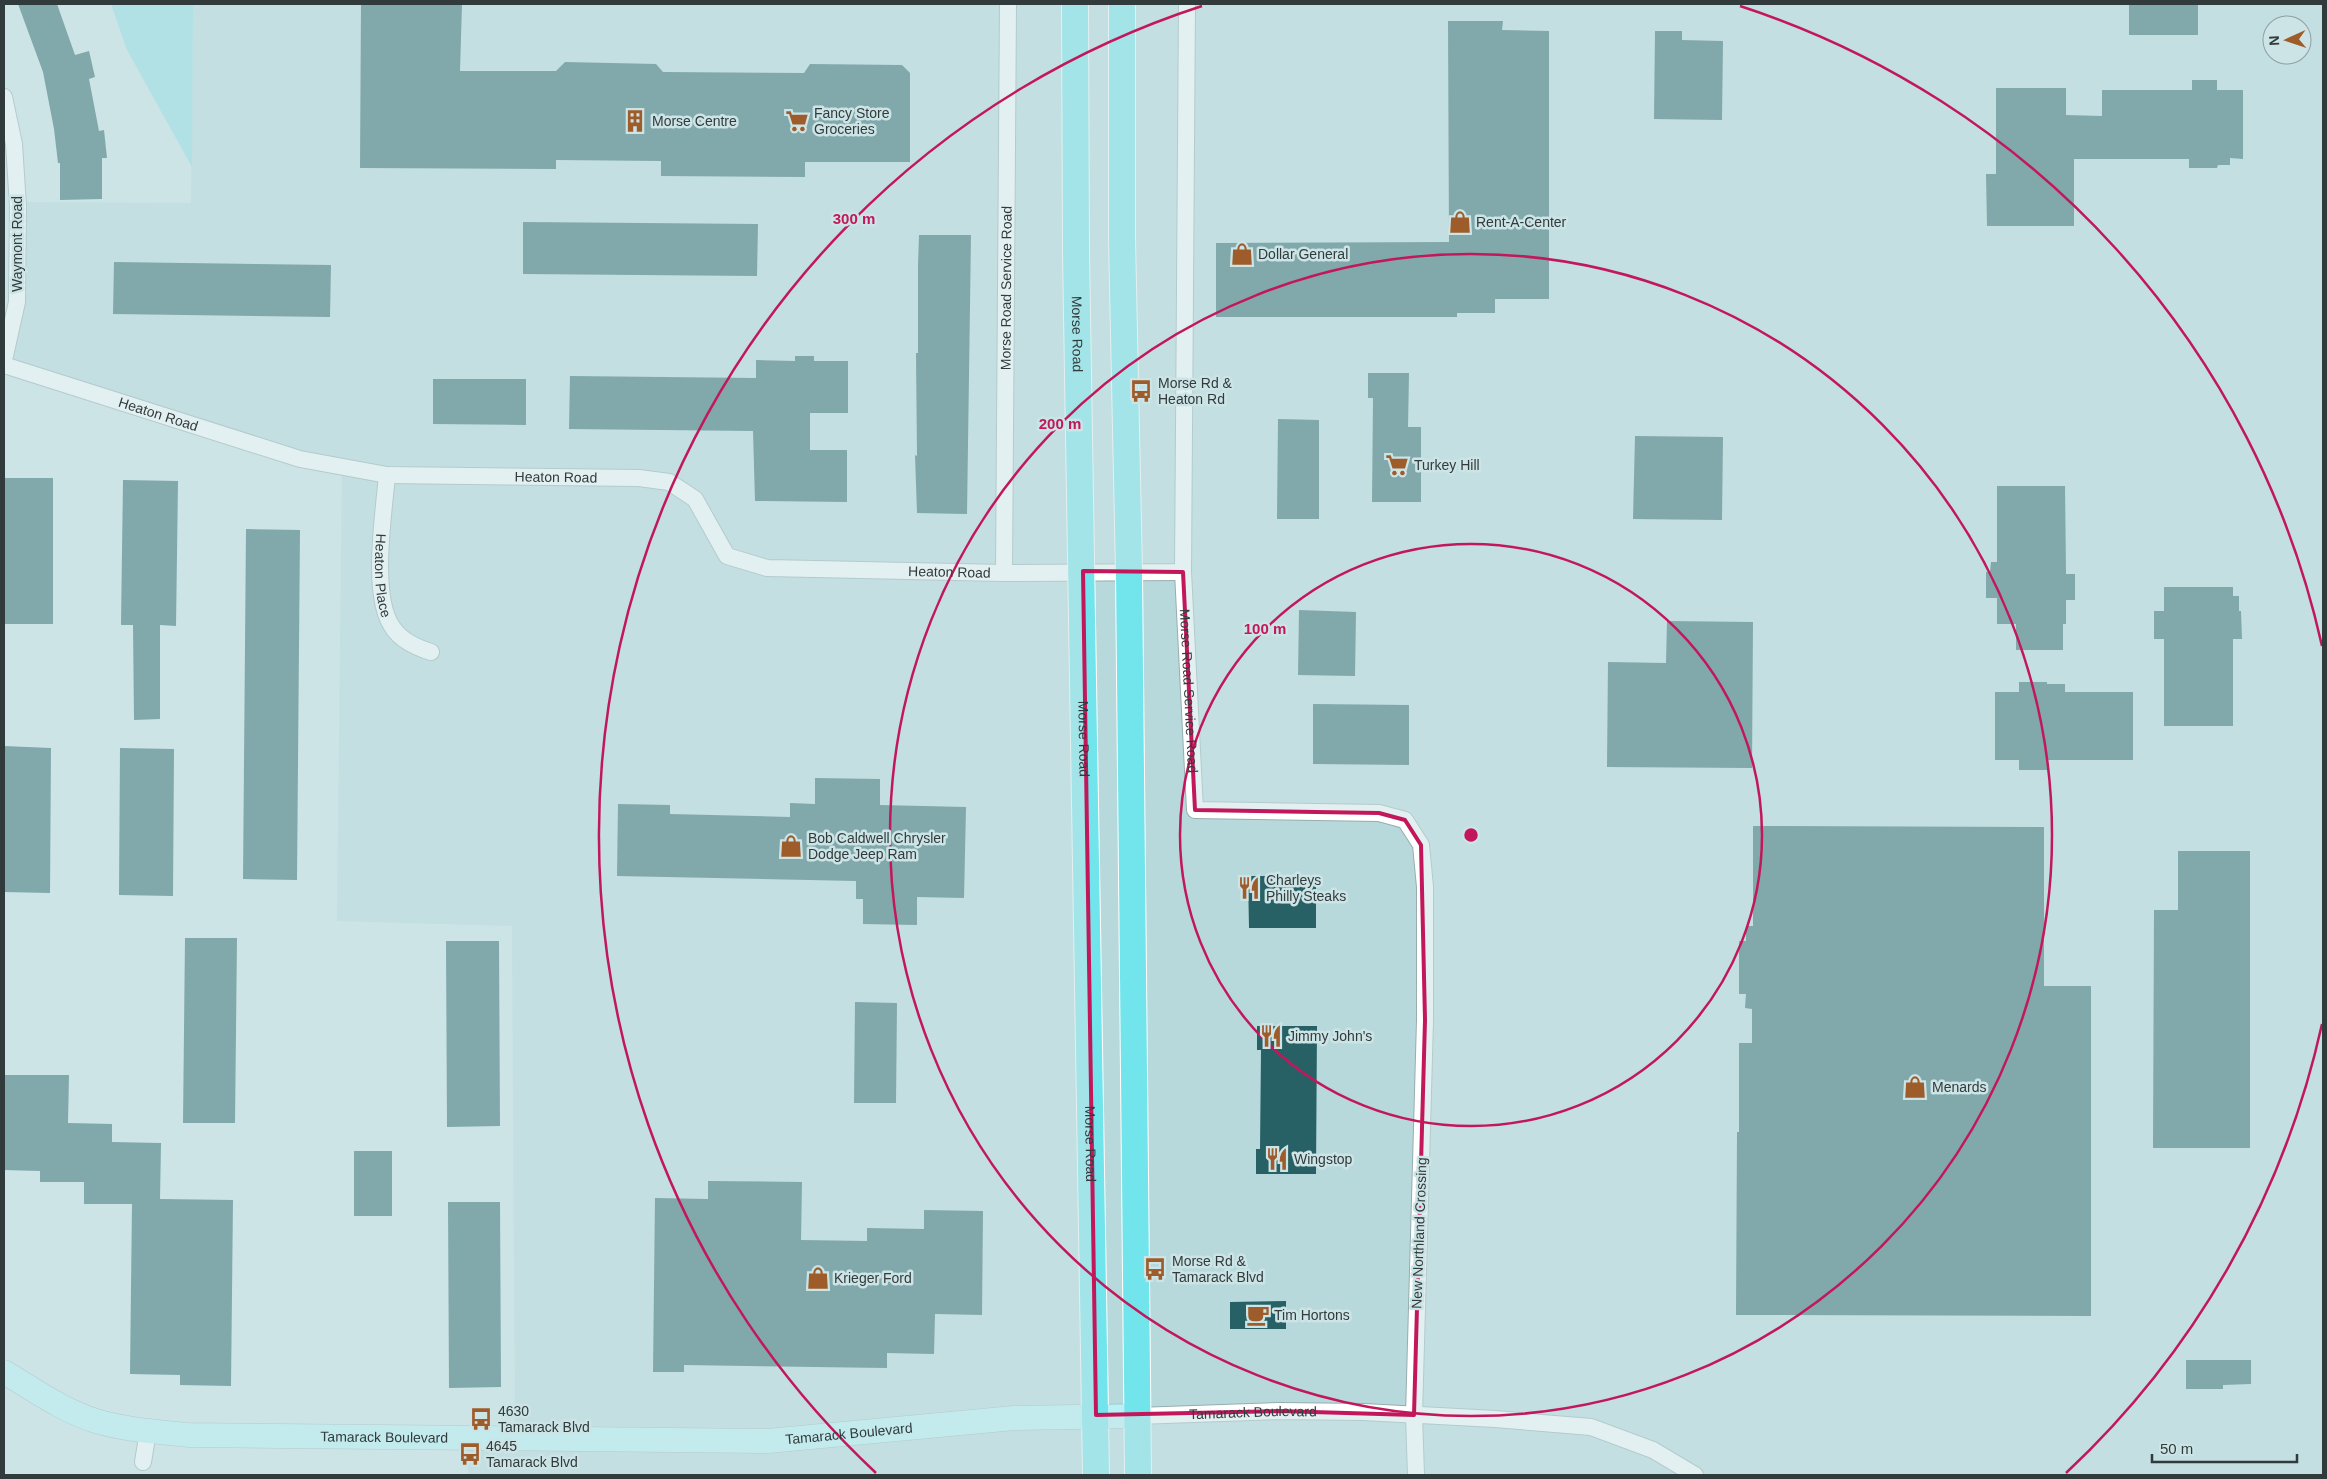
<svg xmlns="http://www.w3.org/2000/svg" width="2327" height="1479" font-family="Arial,sans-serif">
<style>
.built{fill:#b8d9dc;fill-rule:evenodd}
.green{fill:#90dde5}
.building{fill:#276065}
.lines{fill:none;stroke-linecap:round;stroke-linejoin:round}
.street-casing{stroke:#97adaf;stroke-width:18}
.secondary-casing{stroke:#97adaf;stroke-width:25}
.primary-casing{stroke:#fff;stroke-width:28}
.street{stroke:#fff;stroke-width:16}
.secondary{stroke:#b8f2f6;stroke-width:24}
.primary{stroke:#71e4ec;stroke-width:26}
.marked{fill:none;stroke:#c2185b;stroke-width:4;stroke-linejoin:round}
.ring{fill:none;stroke:#c2185b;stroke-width:2.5}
.labels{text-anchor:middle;stroke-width:5;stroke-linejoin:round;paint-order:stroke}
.poi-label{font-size:14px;fill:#323b3c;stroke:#cce4e6;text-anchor:start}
.street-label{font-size:14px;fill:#323b3c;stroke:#cce4e6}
.centre{fill:#c2185b;stroke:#cce4e6;stroke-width:2.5}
.ring-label{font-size:15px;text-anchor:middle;font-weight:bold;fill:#c2185b;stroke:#cce4e6;stroke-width:5;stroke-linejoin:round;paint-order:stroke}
</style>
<rect width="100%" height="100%" fill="#cce4e6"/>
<!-- built -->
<path class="built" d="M193,4H2323V1475H468V1432H515L512,926L337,921L342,465L4,368L12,312L15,202L191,203ZM2272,25H2302V55H2272Z"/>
<!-- green -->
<path class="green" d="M111,4H193L192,167L127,50Z"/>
<!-- building -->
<path class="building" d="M18,4H57L75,55L89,51L95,77L89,79L99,131L104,130L107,158H102V199L60,200V163H58L54,129L43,72Z
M361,4H462L460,71H556L565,62L656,64L663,72L804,73L810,64L902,65L910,73V162H805V177L661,176V161L556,160V169L360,168Z
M2129,4H2198V35H2129Z
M1448,21H1503L1502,30L1549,31V299H1495V313H1457V317H1216V243L1449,242Z
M1655,31H1682V40L1723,41L1722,120L1654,119Z
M2192,80H2217V90H2243V159L2230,158V165H2218L2217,168H2189V159H2074V226H1987L1986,174H1996V88H2066V115L2102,116V90H2192Z
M523,222L758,224L757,276L523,274Z
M919,235H971L967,514L917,513L915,455L917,456L916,353H918V265Z
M114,262L331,265L330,317L113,314Z
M795,356H814V361H848V413H810V450H847V502L755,501L753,431L569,429L570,376L756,378V360L795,361Z
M1368,373H1409L1408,427H1421V502H1372L1373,398H1368Z
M433,379H526V425L433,424Z
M1278,419L1319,420V519H1277Z
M1635,436L1723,437L1722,520L1633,519Z
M4,478H53V624H4Z
M123,480L178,481L176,626L160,625V719L134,720L133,625H121Z
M1997,486H2065L2066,574H2075V600H2066V624H2063V650H2016V624H1997V598H1986V572H1990L1991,562H1997Z
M246,529L300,530L297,880L243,879Z
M2164,587H2233V596H2239V611H2241L2242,639H2233V726H2164V639H2154V611H2164Z
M1299,610L1356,612L1355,676L1298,675Z
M1667,621L1753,622L1752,768L1607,767L1608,662L1666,663Z
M2019,682H2047V684H2065V692H2133V760H2047V770H2019V760H1995V692H2019Z
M1313,704L1409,705V765L1313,764Z
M4,746L51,748L50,893L4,892Z
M120,748L174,749L173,896L119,895Z
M815,778L880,779V805L966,807L964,898L917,897V925L863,924V899H856V881L617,876L618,804L670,805V814L790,817V803L815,804Z
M1753,826L2044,827V986H2091V1316L1736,1315L1737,1132H1739V1043H1752V1009L1745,1008L1746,994H1739V941H1746V926H1753Z
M2178,851H2250V1148H2153L2154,910H2178Z
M1248,876H1316V928H1249Z
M185,938H237L235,1123H183Z
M446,941H499L500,1126L447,1127Z
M855,1002L897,1003L896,1103H854Z
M1257,1026H1317L1316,1174H1256V1149H1260L1261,1050H1257Z
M4,1075H69L68,1123L112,1124V1142L161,1143L160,1199L233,1200L231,1386L180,1385V1375L130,1374L132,1204H84V1182H40V1171L4,1170Z
M354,1151H392V1216H354Z
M708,1181L802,1182L801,1240L867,1241V1228L924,1229V1210L983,1211L982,1315L935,1314L934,1354L887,1353V1368L684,1365V1372H653L655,1198L708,1199Z
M448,1202H500L501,1387L449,1388Z
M1286,1301V1329H1230V1302Z
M2186,1360H2251V1384L2223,1385V1389H2186Z"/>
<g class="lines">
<defs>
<g id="street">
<path d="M4,97L14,144L18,206L17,302L4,360"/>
<path id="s1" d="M4,365L300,459L387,475L639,478L669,482L695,499L727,556L767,568L1004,573L1183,572L1187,4"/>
<path id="s2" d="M387,475C384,512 370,597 393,628C401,640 418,648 431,652"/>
<path id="s3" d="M1183,572L1195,810L1379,813L1405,820L1421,845L1425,887V1020L1414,1415L1416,1475"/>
<path id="s4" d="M1004,573L1008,4"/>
<path id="s5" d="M1137,1416L1279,1411L1364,1412L1495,1419L1591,1427L1653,1450L1695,1475"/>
<path d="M143,1462L148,1431"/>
</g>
<g id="secondary">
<path id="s6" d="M4,1372C33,1389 63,1411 96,1421C126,1430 158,1432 189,1435L768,1441L1014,1418L1137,1416"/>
</g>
<g id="primary">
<path id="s7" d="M1075,4L1076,253L1096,1475"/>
<path d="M1122,4V238L1129,573L1138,1475"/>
</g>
</defs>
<!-- street casing -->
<use href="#street" class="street-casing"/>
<!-- secondary casing -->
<use href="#secondary" class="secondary-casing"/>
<!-- primary casing -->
<use href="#primary" class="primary-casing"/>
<!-- street -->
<use href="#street" class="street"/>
<!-- secondary -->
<use href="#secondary" class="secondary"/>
<!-- primary -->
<use href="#primary" class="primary"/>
</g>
<!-- marked area -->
<path d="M0 0H2327V1479H0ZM1083,571L1183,572L1195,810L1379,813L1405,820L1421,845L1425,1020L1414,1415L1279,1411L1096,1415Z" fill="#cce4e6" fill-opacity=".55" fill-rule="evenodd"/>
<path class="marked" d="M1083,571L1183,572L1195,810L1379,813L1405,820L1421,845L1425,1020L1414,1415L1279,1411L1096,1415Z"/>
<!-- distance rings -->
<g class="ring">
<circle cx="1471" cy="835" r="291"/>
<circle cx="1471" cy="835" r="581"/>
<path d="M2322 1024A872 872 0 0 1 2066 1473M876 1473A872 872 0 0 1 1202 6M1740 6A872 872 0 0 1 2322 646"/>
</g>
<!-- icons -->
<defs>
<symbol id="building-bare" viewBox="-9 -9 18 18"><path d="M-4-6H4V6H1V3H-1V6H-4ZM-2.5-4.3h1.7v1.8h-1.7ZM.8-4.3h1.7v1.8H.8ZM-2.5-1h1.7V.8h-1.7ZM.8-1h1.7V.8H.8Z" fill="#9f5c2b" stroke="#cce4e6" stroke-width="2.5" paint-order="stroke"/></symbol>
<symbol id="supermarket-bare" viewBox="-9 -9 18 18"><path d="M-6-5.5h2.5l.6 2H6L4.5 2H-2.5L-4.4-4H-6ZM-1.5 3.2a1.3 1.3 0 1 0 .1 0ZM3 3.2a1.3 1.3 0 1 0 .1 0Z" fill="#9f5c2b" stroke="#cce4e6" stroke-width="2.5" paint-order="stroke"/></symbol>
<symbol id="shop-bare" viewBox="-9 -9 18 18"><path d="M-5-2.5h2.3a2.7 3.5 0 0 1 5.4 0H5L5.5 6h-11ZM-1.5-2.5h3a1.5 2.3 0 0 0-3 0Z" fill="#9f5c2b" stroke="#cce4e6" stroke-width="2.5" paint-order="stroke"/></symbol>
<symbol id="bus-bare" viewBox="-9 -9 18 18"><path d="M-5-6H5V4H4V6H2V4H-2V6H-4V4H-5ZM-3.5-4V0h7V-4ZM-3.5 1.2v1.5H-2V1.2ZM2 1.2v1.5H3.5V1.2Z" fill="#9f5c2b" stroke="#cce4e6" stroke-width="2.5" paint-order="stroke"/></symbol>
<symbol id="restaurant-bare" viewBox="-9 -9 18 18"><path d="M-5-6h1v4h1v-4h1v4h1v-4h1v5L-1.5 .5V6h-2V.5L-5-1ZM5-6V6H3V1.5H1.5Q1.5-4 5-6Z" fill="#9f5c2b" stroke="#cce4e6" stroke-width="2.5" paint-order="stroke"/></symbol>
<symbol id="cafe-bare" viewBox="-9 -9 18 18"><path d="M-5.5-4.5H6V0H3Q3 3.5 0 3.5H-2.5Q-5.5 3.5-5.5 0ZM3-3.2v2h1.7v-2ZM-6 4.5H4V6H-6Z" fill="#9f5c2b" stroke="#cce4e6" stroke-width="2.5" paint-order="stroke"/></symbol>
</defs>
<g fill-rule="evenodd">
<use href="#building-bare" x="619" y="105" width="32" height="32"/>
<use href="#supermarket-bare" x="781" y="105" width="32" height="32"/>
<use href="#shop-bare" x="1444" y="206" width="32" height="32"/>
<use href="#shop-bare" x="1226" y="238" width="32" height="32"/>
<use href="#bus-bare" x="1125" y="375" width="32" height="32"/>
<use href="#supermarket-bare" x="1381" y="449" width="32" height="32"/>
<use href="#shop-bare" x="775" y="830" width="32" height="32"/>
<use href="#restaurant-bare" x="1233" y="872" width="32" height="32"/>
<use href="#restaurant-bare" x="1255" y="1020" width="32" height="32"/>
<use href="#shop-bare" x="1899" y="1071" width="32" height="32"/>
<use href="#restaurant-bare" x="1261" y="1143" width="32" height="32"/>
<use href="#bus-bare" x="1139" y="1253" width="32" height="32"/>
<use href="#shop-bare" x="802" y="1262" width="32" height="32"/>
<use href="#cafe-bare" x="1242" y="1299" width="32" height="32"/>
<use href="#bus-bare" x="465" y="1403" width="32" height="32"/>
<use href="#bus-bare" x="454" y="1438" width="32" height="32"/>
</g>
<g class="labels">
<!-- poi labels -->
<g class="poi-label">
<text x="814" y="118">Fancy Store<tspan x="814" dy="16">Groceries</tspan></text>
<text x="652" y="126">Morse Centre</text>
<text x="1476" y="227">Rent-A-Center</text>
<text x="1258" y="259">Dollar General</text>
<text x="1158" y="388">Morse Rd &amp;<tspan x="1158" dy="16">Heaton Rd</tspan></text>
<text x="1414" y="470">Turkey Hill</text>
<text x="808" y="843">Bob Caldwell Chrysler<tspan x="808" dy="16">Dodge Jeep Ram</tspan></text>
<text x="1266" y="885">Charleys<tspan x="1266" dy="16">Philly Steaks</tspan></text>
<text x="1288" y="1041">Jimmy John's</text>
<text x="1932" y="1092">Menards</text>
<text x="1294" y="1164">Wingstop</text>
<text x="1172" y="1266">Morse Rd &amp;<tspan x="1172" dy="16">Tamarack Blvd</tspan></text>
<text x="834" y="1283">Krieger Ford</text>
<text x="1274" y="1320">Tim Hortons</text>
<text x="498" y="1416">4630<tspan x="498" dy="16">Tamarack Blvd</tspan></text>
<text x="486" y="1451">4645<tspan x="486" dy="16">Tamarack Blvd</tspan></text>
</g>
<!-- street labels -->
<g class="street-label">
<text transform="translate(17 244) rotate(-90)" y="5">Waymont Road</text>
<text dy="5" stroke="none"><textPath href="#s4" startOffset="285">Morse Road Service Road</textPath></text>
<text dy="5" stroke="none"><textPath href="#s7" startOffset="330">Morse Road</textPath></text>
<text dy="5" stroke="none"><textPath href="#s1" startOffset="162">Heaton Road</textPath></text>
<text dy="5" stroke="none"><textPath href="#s1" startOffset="568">Heaton Road</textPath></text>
<text dy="5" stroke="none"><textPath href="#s1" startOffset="1002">Heaton Road</textPath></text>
<text dy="5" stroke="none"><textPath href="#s2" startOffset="101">Heaton Place</textPath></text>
<text dy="5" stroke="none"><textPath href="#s3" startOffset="119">Morse Road Service Road</textPath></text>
<text dy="5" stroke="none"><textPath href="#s7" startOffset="735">Morse Road</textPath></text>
<text dy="5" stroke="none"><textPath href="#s7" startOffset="1140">Morse Road</textPath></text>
<text transform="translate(1419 1233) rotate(-88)" y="5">New Northland Crossing</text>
<text dy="5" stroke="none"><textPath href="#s5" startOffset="116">Tamarack Boulevard</textPath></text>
<text dy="5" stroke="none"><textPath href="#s6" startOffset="859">Tamarack Boulevard</textPath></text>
<text dy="5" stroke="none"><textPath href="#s6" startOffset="394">Tamarack Boulevard</textPath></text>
</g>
</g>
<circle cx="1471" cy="835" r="8" class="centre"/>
<g class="ring-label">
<text x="854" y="224">300 m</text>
<text x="1060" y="429">200 m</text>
<text x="1265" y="634">100 m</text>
</g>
<!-- border -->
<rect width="2327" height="1479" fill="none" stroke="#323b3c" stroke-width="10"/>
<!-- north arrow -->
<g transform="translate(2287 40) rotate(267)"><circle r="24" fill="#cce4e6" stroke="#8ea0a2"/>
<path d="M0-4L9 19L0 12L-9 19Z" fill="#9f5c2b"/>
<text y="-8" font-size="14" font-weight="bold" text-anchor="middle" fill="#323b3c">N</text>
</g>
<!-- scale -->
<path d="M2152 1454v8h145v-8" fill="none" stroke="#323b3c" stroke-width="2.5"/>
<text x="2160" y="1454" font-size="15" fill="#323b3c" stroke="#cce4e6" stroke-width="4" paint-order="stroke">50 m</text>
</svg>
